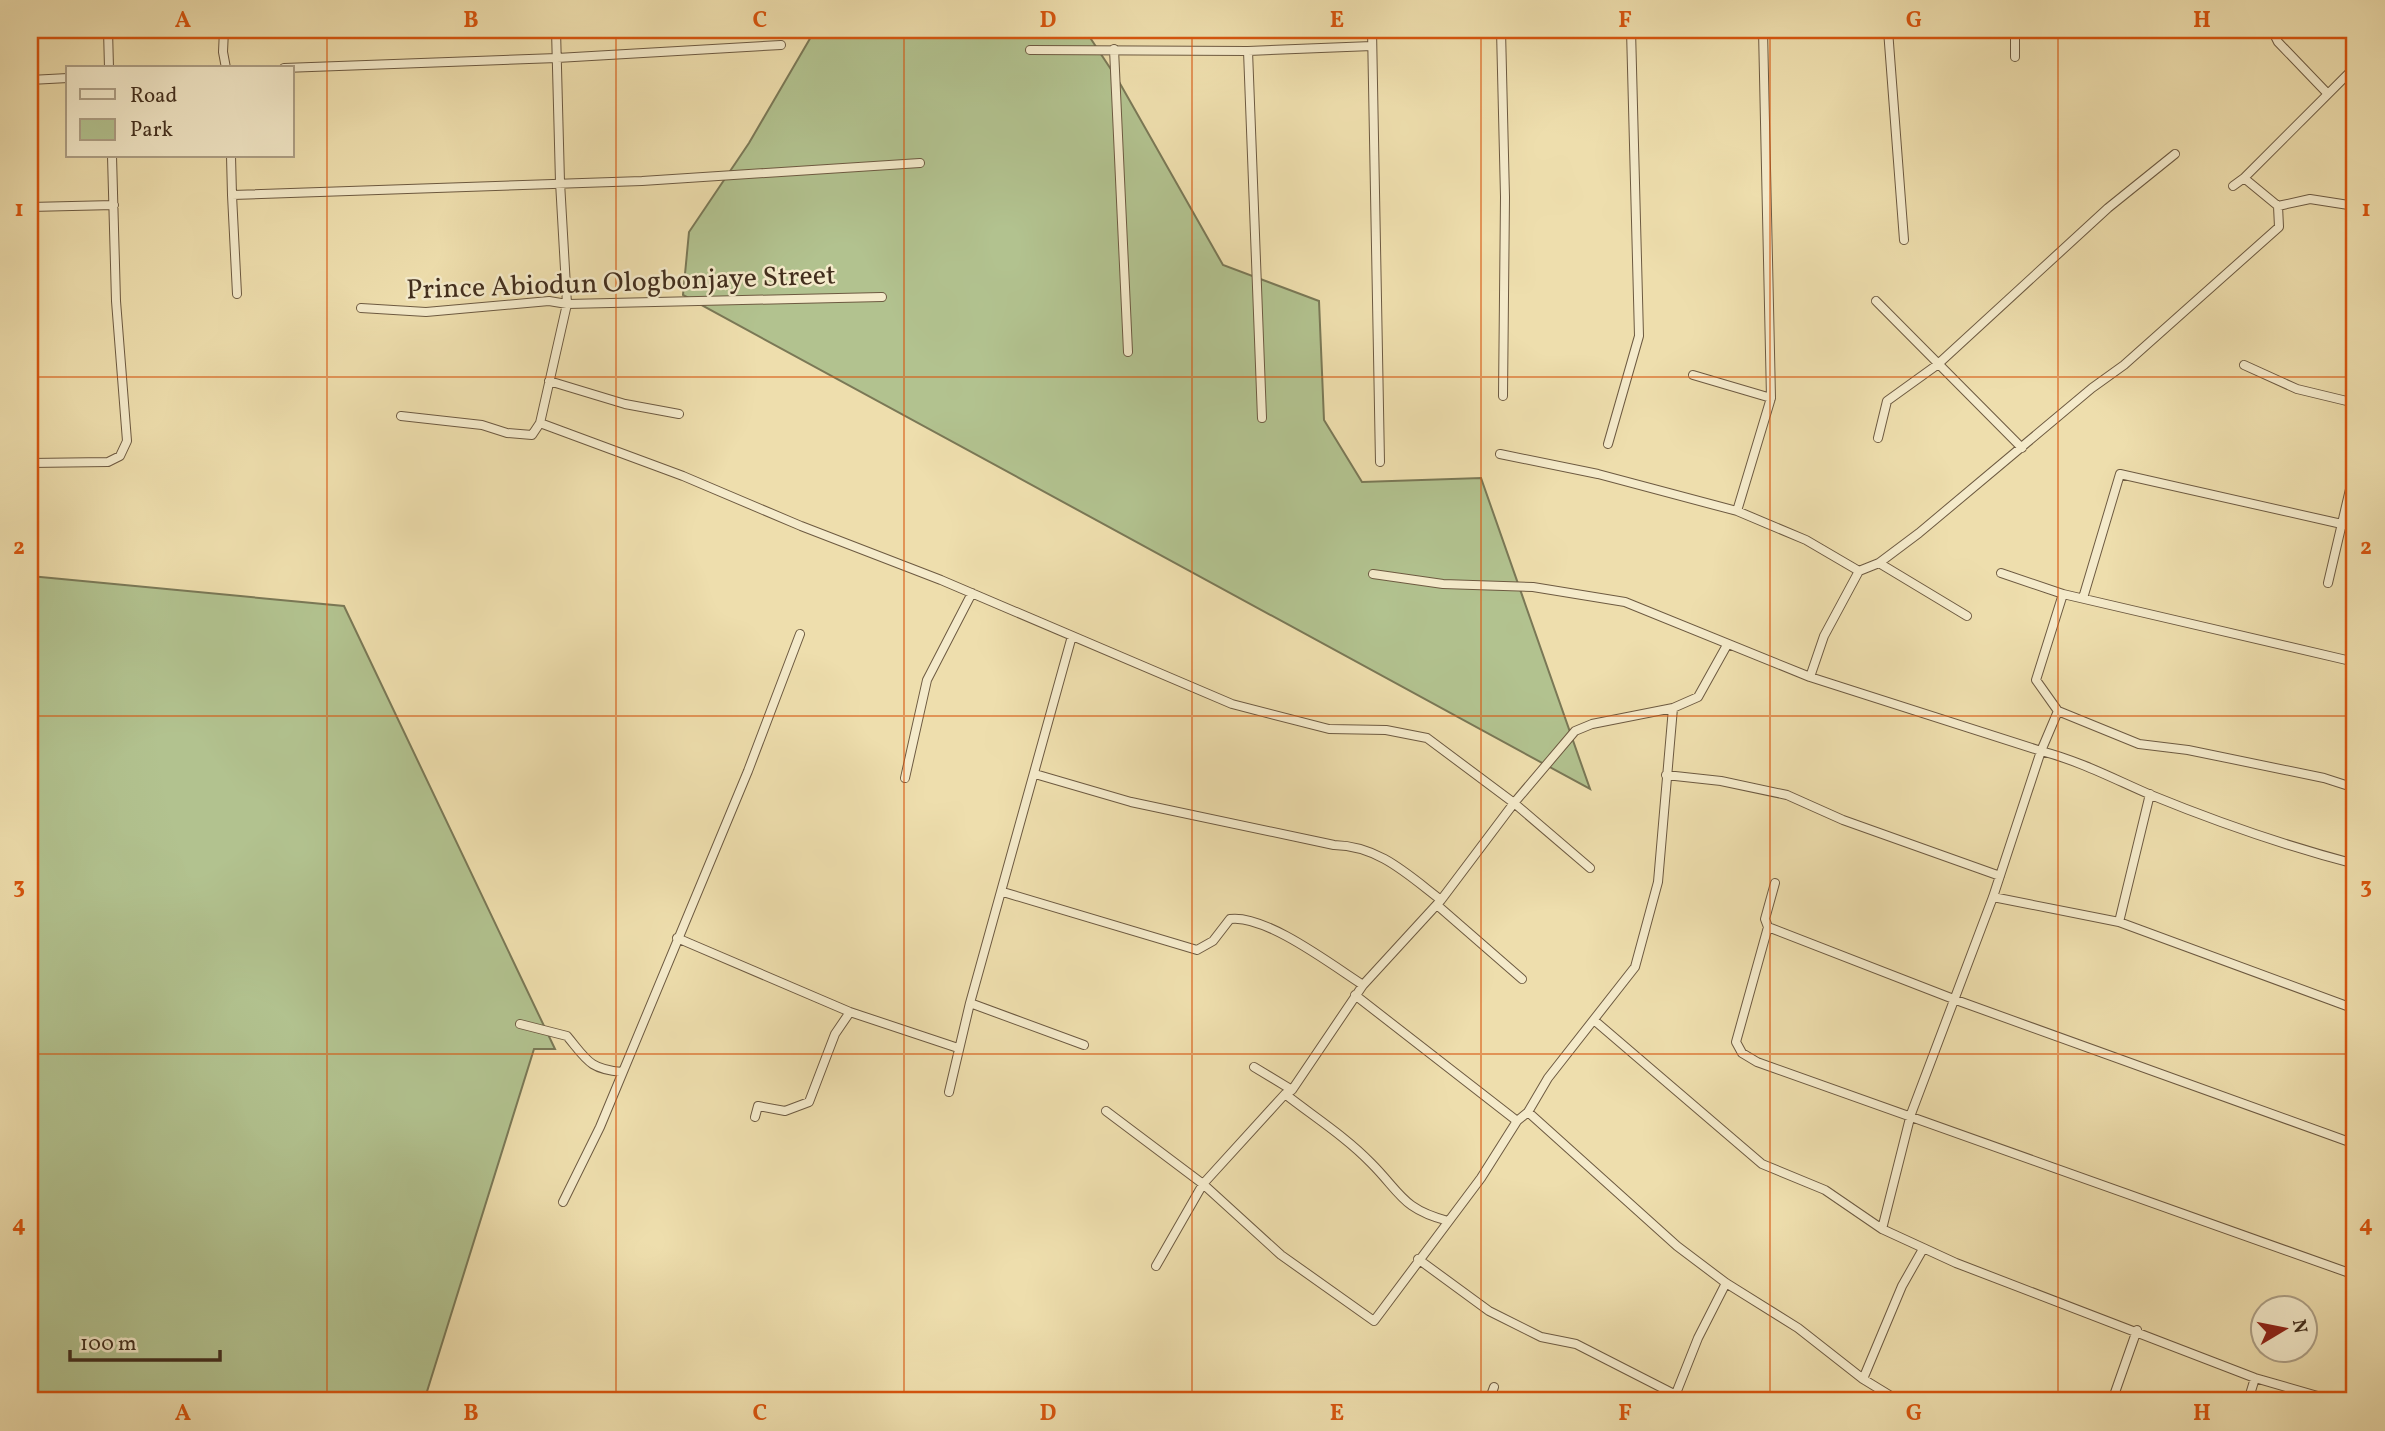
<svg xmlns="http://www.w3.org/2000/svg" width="2385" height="1431" font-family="Vollkorn,serif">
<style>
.green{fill:#b2c28f;stroke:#7a7856;stroke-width:2}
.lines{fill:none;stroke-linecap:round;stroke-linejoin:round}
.street-casing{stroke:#6d5a41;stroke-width:10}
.street{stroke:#f4eaca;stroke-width:8}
.grid{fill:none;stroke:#d7550e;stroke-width:2;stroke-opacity:0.55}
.labels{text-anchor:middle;stroke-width:5;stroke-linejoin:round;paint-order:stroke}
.street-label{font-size:28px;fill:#422e1d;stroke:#f4eaca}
.neatline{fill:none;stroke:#d7550e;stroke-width:2.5}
.grid-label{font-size:23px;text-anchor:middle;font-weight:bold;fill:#d7550e}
</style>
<rect width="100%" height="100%" fill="#eedead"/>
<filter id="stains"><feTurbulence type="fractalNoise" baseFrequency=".00286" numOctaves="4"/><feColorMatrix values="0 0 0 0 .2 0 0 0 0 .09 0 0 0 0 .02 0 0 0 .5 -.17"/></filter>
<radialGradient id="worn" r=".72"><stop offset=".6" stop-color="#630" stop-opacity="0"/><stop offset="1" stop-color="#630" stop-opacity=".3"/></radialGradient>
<!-- green -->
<path class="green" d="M815,30H1085L1118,80L1223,265L1319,301L1324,420L1362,482L1481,478L1590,789L683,295L689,232L749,143Z
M30,576L344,606L555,1049H534L424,1401H30Z"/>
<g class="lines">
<defs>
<path id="street" d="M108,30L109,68
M224,30L223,52L226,68
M1372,30L1380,462
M1501,30L1505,197L1503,396
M1763,30L1771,398
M1888,30L1904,240
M2015,30V57
M2272,30L2278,42L2327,93
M1114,49L1128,352
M1030,50L1248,51L1372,46
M1248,51L1262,418
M284,68L557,58L781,45
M30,80L68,78
M231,156L232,195L642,181L920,163
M2233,186L2244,178
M232,195L237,294
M2278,206L2310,199L2355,206
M30,207L114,205
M2352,269L2355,270
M1876,301L2022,448
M361,308L426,312L549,301L567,304L882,297
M2244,365L2297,389L2355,403
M1693,375L1771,398L1737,511
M549,381L625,404L679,414
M401,416L482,425L507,433L532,435L540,423L567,304L560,182L556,30
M540,423L683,476L801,526L941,580L1232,704L1329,729L1386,730L1427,738L1514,803L1590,868
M1878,438L1887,401L1937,365L2108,208L2175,154
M1608,444L1639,336L1631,30
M1500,454L1598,474L1737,511L1806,540L1859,571
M30,463L108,462L120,456L127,441L116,301L112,156
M1879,563L1967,616
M2001,573L2063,594
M1373,574L1443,584L1533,587L1625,602L1810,677L2041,751L1993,897L1911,1114L1882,1229L1956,1263L2255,1378L2335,1401
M2328,583L2355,468
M2083,598L2120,474L2355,527
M1072,636L970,1003L1084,1045
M2355,662L2063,594L2036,680L2058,711L2041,751C2080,761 2114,779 2151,795C2217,822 2286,846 2355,864
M1810,677L1824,636L1859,571L1879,563L1919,533L2092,388L2124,365L2279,227L2278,206L2244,178L2355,67
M2058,711L2139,744L2188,750L2324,778L2355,788
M1035,774L1131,802L1334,845C1379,846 1407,874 1441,900
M1666,775L1721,781L1787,795L1843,820L2000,876
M905,778L927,680L972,593
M1003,892L1197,950L1213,941L1230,919C1265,914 1332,965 1363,985
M1993,897L2119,922L2355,1009
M1437,905L1522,979
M2119,922L2150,794
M1768,927L1765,919L1775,883
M677,938L850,1012L958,1048
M1355,995L1517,1121
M1595,1021L1762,1164L1825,1190L1882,1229
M520,1024L567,1036C587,1060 589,1069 622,1072
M1254,1067L1292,1090L1363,985L1441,900L1514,803L1575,731L1592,724L1673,708L1698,697L1727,645
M949,1092L970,1003
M1285,1094C1313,1116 1346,1137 1371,1163C1401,1193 1402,1209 1448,1221
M1106,1111L1203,1184L1285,1094L1292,1090
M1528,1112L1677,1246L1726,1283L1798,1328L1863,1379L1899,1401
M755,1117L758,1106L785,1111L809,1102L835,1034L850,1012
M2355,1144L1956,1000L1768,927L1736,1042L1742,1053L1757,1062L2355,1275
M563,1202L600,1127L748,771L800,634
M1418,1259L1489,1311L1541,1337L1576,1344L1676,1395
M1156,1266L1203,1184L1281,1255L1374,1321L1481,1178L1517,1121L1528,1112L1548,1078L1635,967L1658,882L1673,708
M1863,1379L1902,1286L1923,1249
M1489,1401L1494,1387
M1673,1401L1698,1338L1726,1283
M2112,1401L2137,1330
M2248,1401L2255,1378"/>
</defs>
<!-- street casing -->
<use href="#street" class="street-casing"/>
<!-- street -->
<use href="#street" class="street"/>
</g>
<!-- grid -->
<path class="grid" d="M327,30V1401M616,30V1401M904,30V1401M1192,30V1401M1481,30V1401M1770,30V1401M2058,30V1401M30,377H2355M30,716H2355M30,1054H2355"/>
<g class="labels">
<!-- street labels -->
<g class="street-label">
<text transform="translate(621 281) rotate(-2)" y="10">Prince Abiodun Ologbonjaye Street</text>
</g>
</g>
<!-- margin -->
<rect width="2385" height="1431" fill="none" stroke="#eedead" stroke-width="77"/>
<!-- legend -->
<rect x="66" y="66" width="228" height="91" fill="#f4eaca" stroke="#ad9f85" stroke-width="2"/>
<rect x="80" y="89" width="35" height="10" fill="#f4eaca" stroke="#ad9f85" stroke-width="2"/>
<text x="130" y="102" font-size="21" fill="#422e1d">Road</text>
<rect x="80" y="119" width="35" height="21" fill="#b2c28f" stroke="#ad9f85" stroke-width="2"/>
<text x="130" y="136" font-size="21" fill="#422e1d">Park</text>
<!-- north arrow -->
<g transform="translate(2284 1329) rotate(80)"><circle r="33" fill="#f4eaca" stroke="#ad9f85" stroke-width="2"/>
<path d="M0-5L12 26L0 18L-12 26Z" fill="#8f2418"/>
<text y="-10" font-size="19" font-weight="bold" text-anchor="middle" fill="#422e1d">N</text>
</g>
<!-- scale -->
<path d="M70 1350v10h150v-10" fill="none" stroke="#422e1d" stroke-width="3.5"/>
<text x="80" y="1350" font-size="21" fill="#422e1d" stroke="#f4eaca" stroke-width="5" paint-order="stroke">100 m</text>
<rect x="38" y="38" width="2308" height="1354" class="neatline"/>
<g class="grid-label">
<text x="183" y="27">A</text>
<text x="471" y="27">B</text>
<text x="760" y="27">C</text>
<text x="1048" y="27">D</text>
<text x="1337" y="27">E</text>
<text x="1625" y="27">F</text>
<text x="1914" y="27">G</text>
<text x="2202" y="27">H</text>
<text x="19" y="216">1</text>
<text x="2366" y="216">1</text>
<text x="19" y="554">2</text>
<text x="2366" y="554">2</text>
<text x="19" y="893">3</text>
<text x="2366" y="893">3</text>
<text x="19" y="1231">4</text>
<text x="2366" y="1231">4</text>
<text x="183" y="1420">A</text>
<text x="471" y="1420">B</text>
<text x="760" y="1420">C</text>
<text x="1048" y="1420">D</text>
<text x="1337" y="1420">E</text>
<text x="1625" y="1420">F</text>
<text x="1914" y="1420">G</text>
<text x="2202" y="1420">H</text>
</g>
<rect width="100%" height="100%" filter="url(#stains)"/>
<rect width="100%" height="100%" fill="url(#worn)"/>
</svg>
